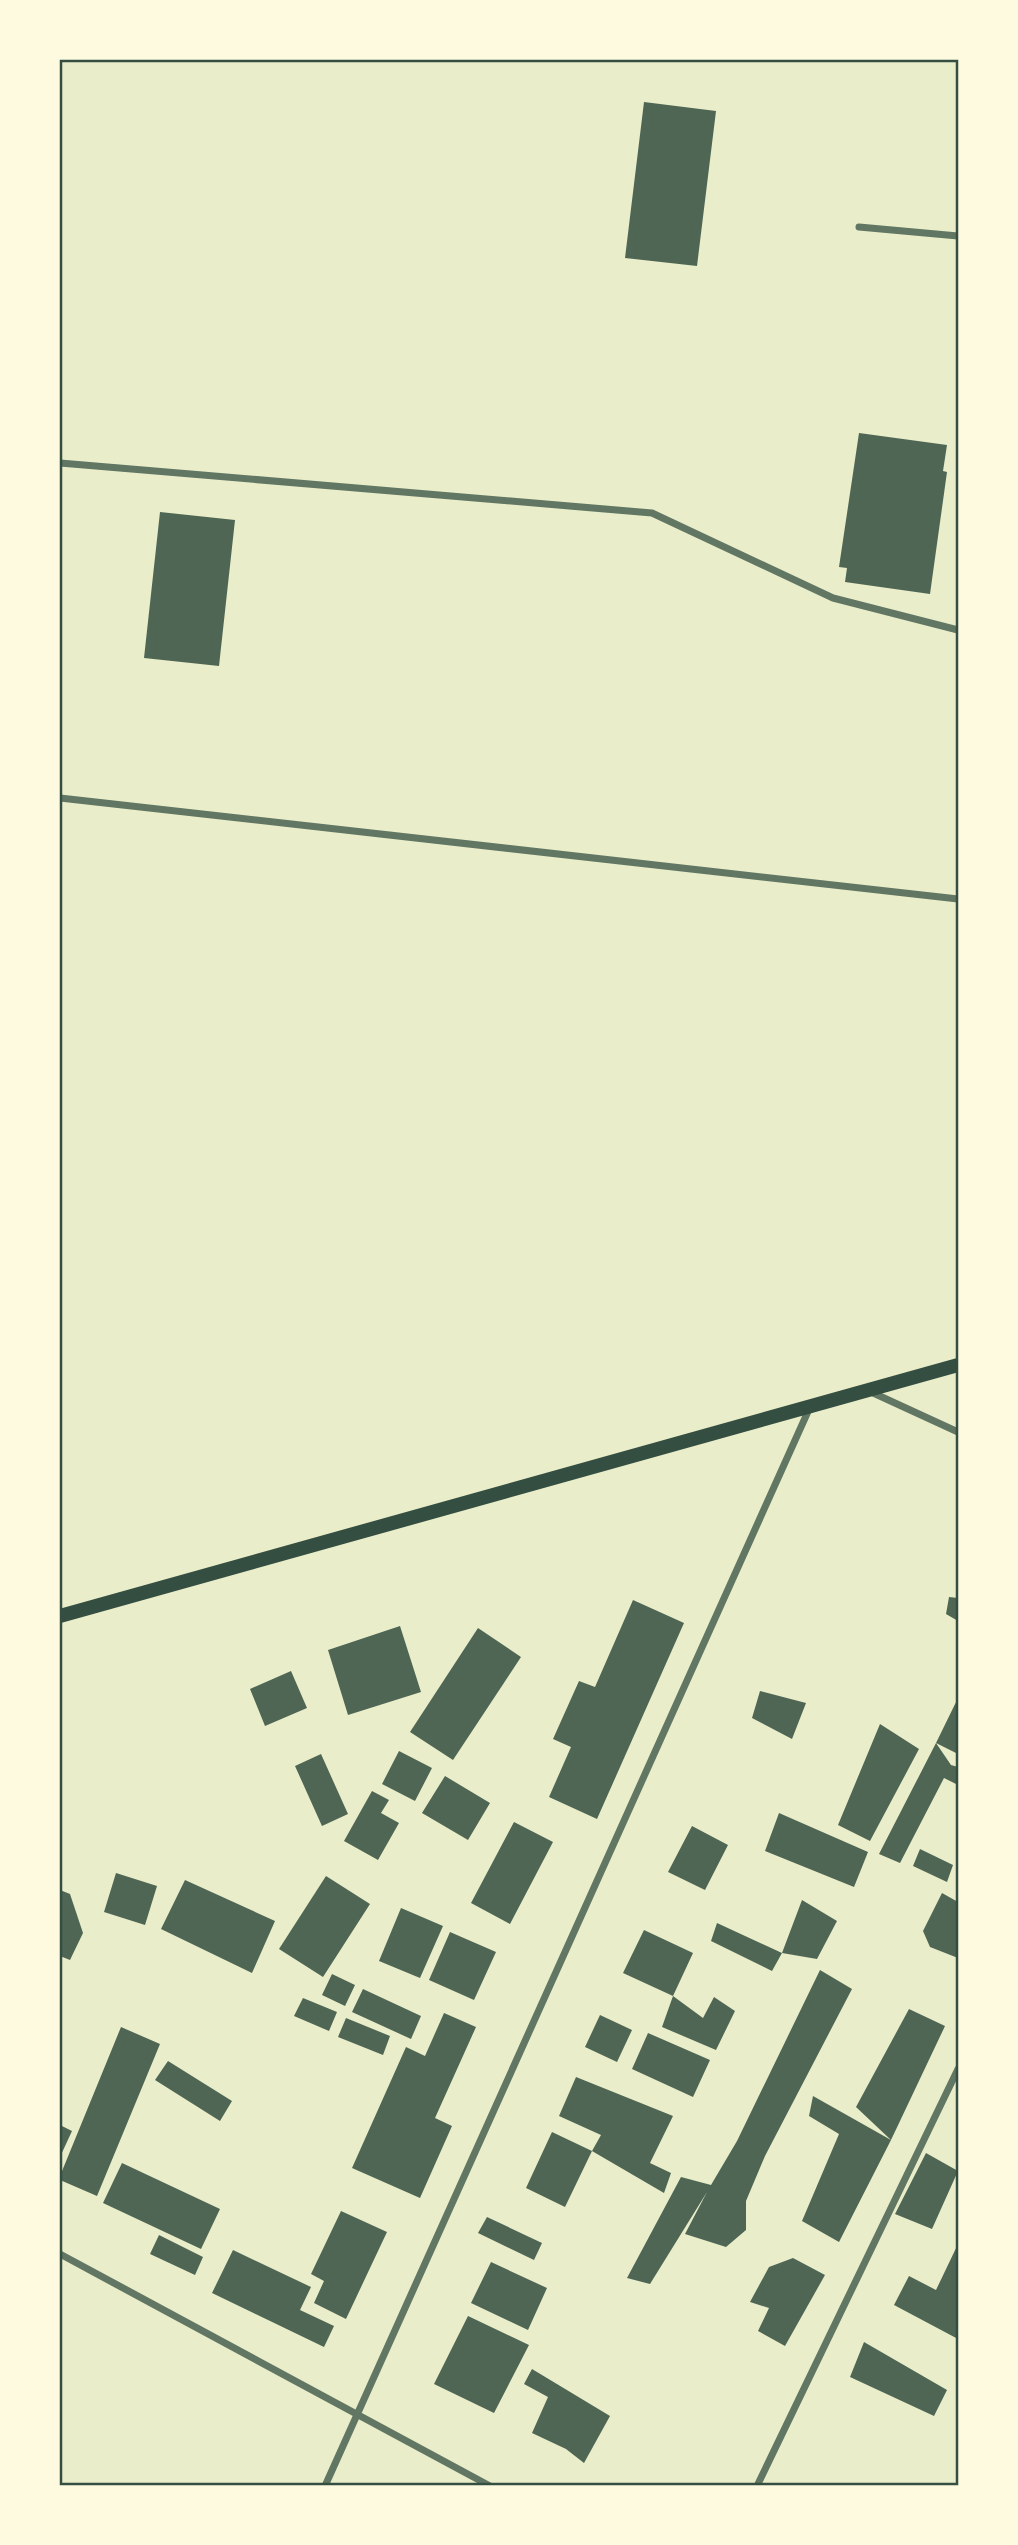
<svg xmlns="http://www.w3.org/2000/svg" width="1018" height="2545" font-family="'Asap Condensed',sans-serif">
<style>
.building{fill:#4f6655}
.lines{fill:none;stroke-linecap:round;stroke-linejoin:round}
.minor{stroke:#617663;stroke-width:7}
.secondary{stroke:#344e41;stroke-width:14}
.neatline{fill:none;stroke:#344e41;stroke-width:2.5}
</style>
<rect width="100%" height="100%" fill="#e9edc9"/>
<!-- building -->
<path class="building" d="M644,102L716,111L697,266L625,258Z
M859,433L947,445L943,471L947,472L930,594L845,582L847,568L839,567Z
M160,512L235,520L219,666L144,658Z
M949,1597L958,1598V1621L946,1614Z
M633,1600L684,1623L597,1819L549,1797L571,1747L553,1739L579,1681L595,1687Z
M400,1626L421,1692L348,1715L328,1650Z
M478,1628L521,1657L453,1760L410,1732Z
M291,1671L307,1708L265,1726L250,1689Z
M760,1691L806,1703L792,1739L752,1718Z
M958,1698V1754L936,1743Z
M880,1724L919,1749L870,1841L838,1825Z
M936,1743L951,1765L958,1767V1785L944,1778L900,1863L879,1854Z
M399,1751L432,1768L415,1801L382,1784Z
M321,1754L348,1814L322,1826L295,1766Z
M445,1776L490,1803L468,1840L422,1813Z
M372,1791L389,1800L381,1813L399,1823L378,1860L344,1841Z
M779,1813L868,1852L854,1887L765,1851Z
M514,1822L553,1842L510,1924L471,1903Z
M692,1826L728,1845L705,1890L668,1872Z
M920,1849L953,1865L947,1882L913,1866Z
M116,1873L157,1886L145,1925L104,1912Z
M326,1876L370,1904L323,1977L279,1949Z
M185,1880L275,1921L252,1973L161,1929Z
M60,1890L70,1894L83,1933L70,1960L60,1956Z
M942,1893L958,1902V1958L930,1947L923,1931Z
M802,1900L837,1921L817,1959L782,1953L772,1971L711,1941L717,1923L782,1953Z
M401,1908L443,1926L420,1978L379,1961Z
M644,1930L693,1953L673,1996L623,1973Z
M450,1932L496,1952L474,2000L429,1980Z
M820,1970L852,1989L765,2156L746,2201V2230L726,2247L685,2234L707,2192L650,2284L627,2278L681,2177L711,2185L737,2141Z
M332,1974L355,1985L345,2006L322,1995Z
M363,1989L421,2016L411,2039L352,2012Z
M673,1996L703,2018L714,1997L735,2011L716,2050L662,2027Z
M303,1998L337,2012L329,2031L294,2016Z
M909,2009L945,2026L891,2140L839,2242L802,2221L839,2134L809,2116L813,2096L891,2140L856,2107Z
M444,2013L476,2027L435,2118L452,2126L420,2198L352,2168L406,2047L425,2056Z
M600,2015L632,2030L617,2062L585,2047Z
M346,2018L390,2036L383,2055L338,2037Z
M121,2027L160,2044L97,2196L60,2180V2176Z
M648,2033L710,2060L693,2097L632,2069Z
M168,2061L232,2101L220,2121L155,2080Z
M576,2077L673,2116L650,2163L671,2173L664,2193L592,2151L601,2135L559,2116Z
M60,2125L72,2131L60,2157Z
M552,2132L592,2151L565,2207L526,2188Z
M926,2153L958,2171L932,2229L895,2214Z
M122,2163L220,2209L201,2249L103,2203Z
M341,2211L387,2232L346,2319L314,2303L324,2281L311,2274Z
M487,2217L542,2243L534,2260L478,2233Z
M159,2235L203,2257L195,2275L150,2254Z
M958,2244V2339L894,2305L909,2276L936,2290Z
M233,2250L311,2287L300,2310L334,2326L324,2347L212,2293Z
M793,2258L825,2275L785,2346L758,2331L769,2308L750,2302L769,2267Z
M491,2262L547,2288L528,2330L471,2303Z
M468,2316L529,2345L494,2413L434,2384Z
M864,2342L947,2390L934,2416L850,2377Z
M532,2369L610,2416L584,2463L566,2449L532,2433L548,2397L524,2384Z"/>
<g class="lines">
<!-- minor -->
<path class="minor" d="M859,227L958,236
M60,463L652,513L833,598L958,630
M60,798L958,899
M871,1392L958,1432
M60,2254L490,2486
M325,2486L810,1407
M757,2486L958,2069"/>
<!-- secondary -->
<path class="secondary" d="M60,1616L958,1365"/>
</g>
<!-- border -->
<rect width="1018" height="2545" fill="none" stroke="#fefae0" stroke-width="122"/>
<rect x="61" y="61" width="896" height="2423" class="neatline"/>
</svg>
